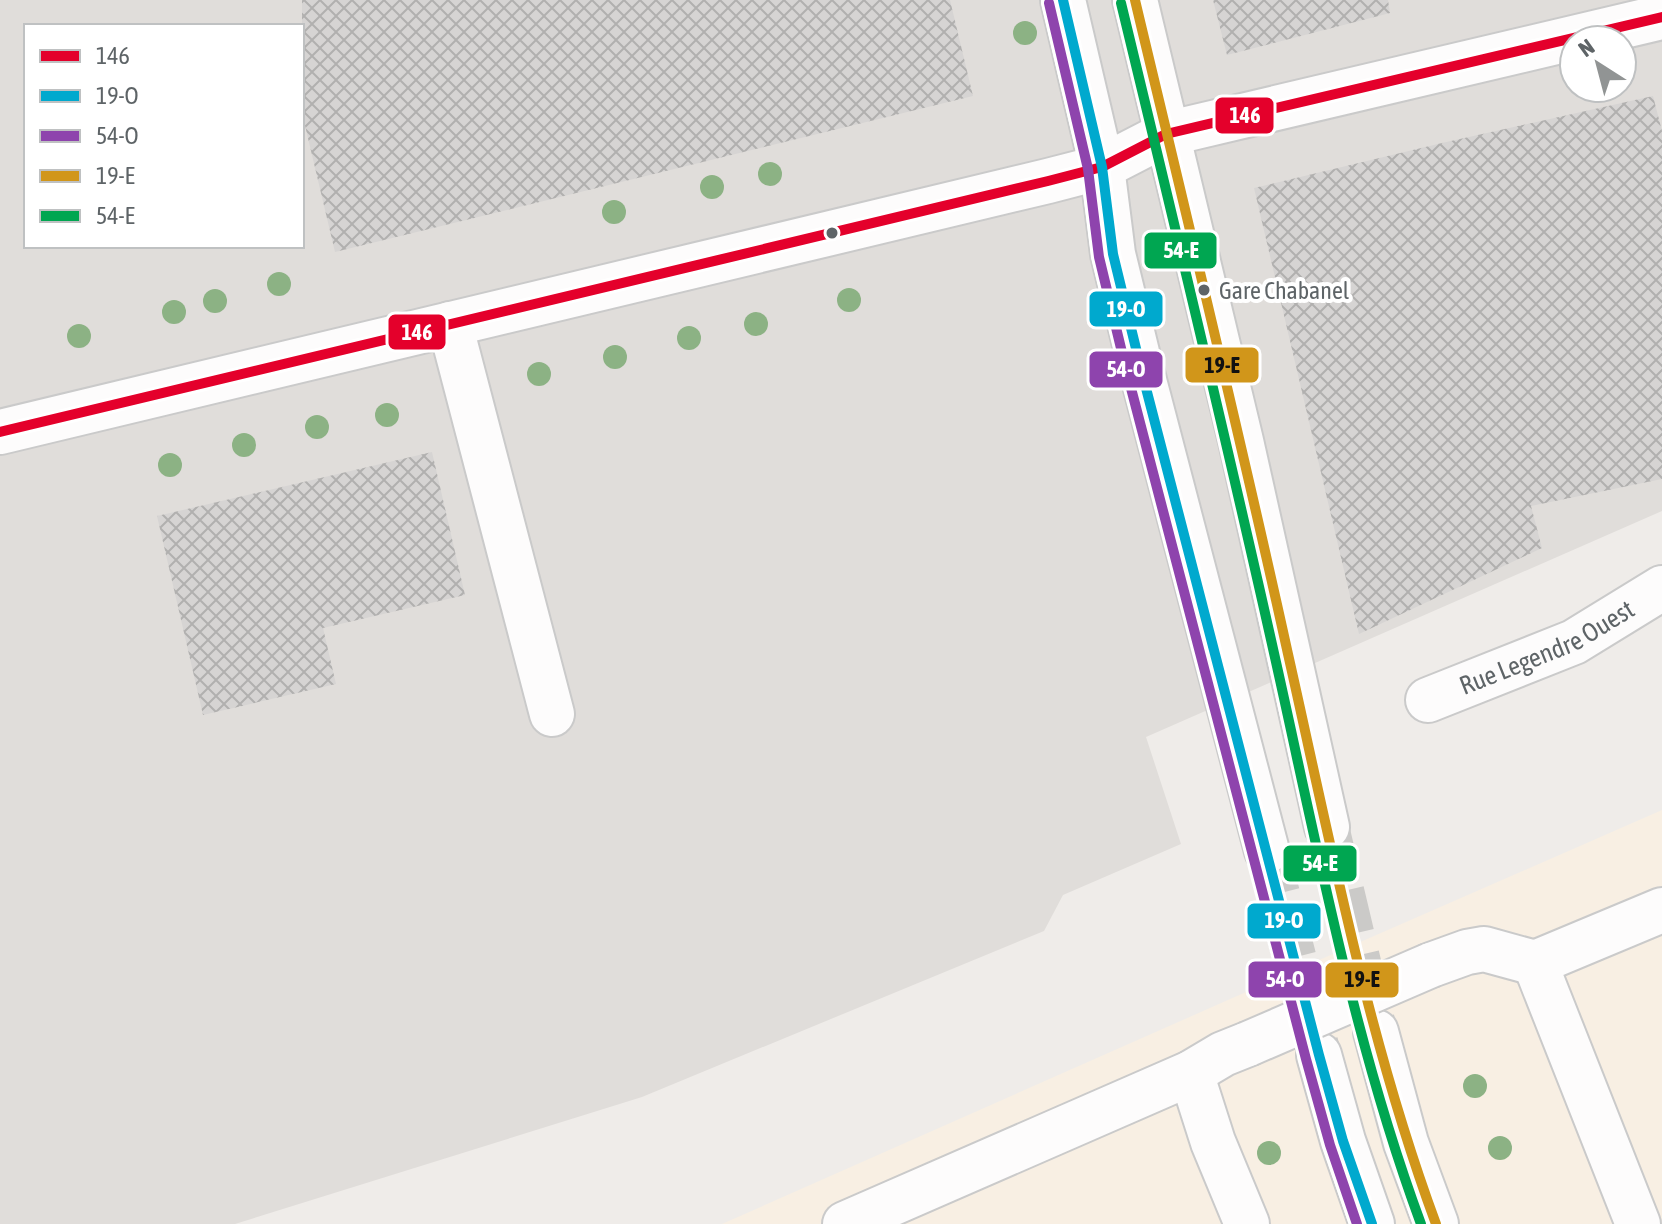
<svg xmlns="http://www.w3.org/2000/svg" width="1662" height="1224" font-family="'Asap Condensed',sans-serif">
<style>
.commercial{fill:#f8efe3}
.industrial{fill:#e0ddda;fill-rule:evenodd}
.building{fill:url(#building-cross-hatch)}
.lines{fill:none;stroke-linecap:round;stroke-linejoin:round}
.minor-tunnel{stroke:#cbcac8;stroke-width:44;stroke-dasharray:44 22;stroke-linecap:butt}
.minor-casing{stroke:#cacaca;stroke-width:48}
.minor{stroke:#fdfcfc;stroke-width:44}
.minor-bridge-casing{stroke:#cacaca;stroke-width:48;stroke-linecap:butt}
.minor-bridge{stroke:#fdfcfc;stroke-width:44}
.bus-1-casing{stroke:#fff;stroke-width:16}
.bus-2-casing{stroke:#fff;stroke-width:16}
.bus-3-casing{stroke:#fff;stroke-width:16}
.bus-4-casing{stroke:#fff;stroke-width:16}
.bus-5-casing{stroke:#fff;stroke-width:16}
.bus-1{stroke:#e4002b;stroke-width:10}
.bus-2{stroke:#00a9ce;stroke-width:10}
.bus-3{stroke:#8e44ad;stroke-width:10}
.bus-4{stroke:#d1961a;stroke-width:10}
.bus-5{stroke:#00a651;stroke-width:10}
.tree{fill:#8cb284}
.bus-dot{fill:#5e6467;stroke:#fff;stroke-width:3}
.labels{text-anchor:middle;stroke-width:8;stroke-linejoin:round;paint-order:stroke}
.bus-label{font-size:24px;fill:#5e6467;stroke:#fff;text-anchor:start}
.street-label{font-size:26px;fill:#5e6467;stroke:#fff}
.line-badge{stroke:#fff;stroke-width:3}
.badge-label{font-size:22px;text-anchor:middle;font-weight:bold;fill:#fff}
.pale-badge-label{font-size:22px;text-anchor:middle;font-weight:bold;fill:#111}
</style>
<defs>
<pattern id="building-cross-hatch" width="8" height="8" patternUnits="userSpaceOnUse" patternTransform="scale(2)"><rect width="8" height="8" fill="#d6d4d3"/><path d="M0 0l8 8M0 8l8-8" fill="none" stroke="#b1b0af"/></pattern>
</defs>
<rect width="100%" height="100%" fill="#efece9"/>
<!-- commercial -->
<path class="commercial" d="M1662,810V1224H722L1237,996Z"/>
<!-- industrial -->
<path class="industrial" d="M0,0H1662V511L1146,737L1181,844L1063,895L1044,931L642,1097L235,1224H0ZM26,26H302V246H26ZM1574,40H1622V88H1574Z"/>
<!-- building -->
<path class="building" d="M302,0H950L973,96L335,252L302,113Z
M1213,0H1388L1390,13L1227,55Z
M1653,96L1662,131V479L1531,506L1542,548L1359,634L1254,188L1442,143Z
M432,452L465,595L323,628L336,684L203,715L157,516Z"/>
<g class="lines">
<!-- minor-tunnel -->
<path class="minor-tunnel" d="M1327,827L1375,1030
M1267,851L1319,1054"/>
<defs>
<g id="minor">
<path d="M1063,0L1102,167L1113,254L1140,365L1267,851"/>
<path d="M1135,0L1241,441L1327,827"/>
<path d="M450,324L552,714"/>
<path d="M0,432L1048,181L1102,167L1166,134L1662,17"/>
<path id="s1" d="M1428,700L1574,642L1662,588"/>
<path d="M1535,963L1638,1224"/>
<path d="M1431,965L1467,952L1484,949L1535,963L1662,910"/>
<path d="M1376,1032L1406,1143L1436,1224"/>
<path d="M1319,1055L1343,1141L1372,1224"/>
<path d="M1191,1073L1213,1142L1247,1224"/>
<path d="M845,1224L1191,1073L1223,1054L1248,1044"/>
</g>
</defs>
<!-- minor casing -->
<use href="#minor" class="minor-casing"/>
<!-- minor -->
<use href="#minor" class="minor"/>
<defs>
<path id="minor-bridge" d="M1248,1044L1431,965"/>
</defs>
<!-- minor-bridge casing -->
<use href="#minor-bridge" class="minor-bridge-casing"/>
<!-- minor-bridge -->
<use href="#minor-bridge" class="minor-bridge"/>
<defs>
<path id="bus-1" d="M0,432L1048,181L1102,167L1166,134L1662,17"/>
<path id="bus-2" d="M1063,0L1102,167L1113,254L1140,365L1319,1055L1343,1141L1372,1224"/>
<path id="bus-3" d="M1049,3L1088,169L1099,257L1126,369L1306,1059L1330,1145L1357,1224"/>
<path id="bus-4" d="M1135,0C1187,218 1240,435 1288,654C1331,845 1368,1040 1436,1224"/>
<path id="bus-5" d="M1121,3C1174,222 1227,442 1276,662C1318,850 1354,1043 1421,1224"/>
</defs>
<!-- bus-1 casing -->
<use href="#bus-1" class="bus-1-casing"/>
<!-- bus-2 casing -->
<use href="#bus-2" class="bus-2-casing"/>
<!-- bus-3 casing -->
<use href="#bus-3" class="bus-3-casing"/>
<!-- bus-4 casing -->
<use href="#bus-4" class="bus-4-casing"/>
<!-- bus-5 casing -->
<use href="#bus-5" class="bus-5-casing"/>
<!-- bus-1 -->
<use href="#bus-1" class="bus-1"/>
<!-- bus-2 -->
<use href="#bus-2" class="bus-2"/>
<!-- bus-3 -->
<use href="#bus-3" class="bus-3"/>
<!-- bus-4 -->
<use href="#bus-4" class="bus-4"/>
<!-- bus-5 -->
<use href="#bus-5" class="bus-5"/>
</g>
<!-- trees -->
<g class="tree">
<circle cx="1025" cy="33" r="12"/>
<circle cx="770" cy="174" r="12"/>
<circle cx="712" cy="187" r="12"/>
<circle cx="614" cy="212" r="12"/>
<circle cx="279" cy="284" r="12"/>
<circle cx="849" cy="300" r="12"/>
<circle cx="215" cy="301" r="12"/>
<circle cx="174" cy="312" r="12"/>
<circle cx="756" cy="324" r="12"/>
<circle cx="79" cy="336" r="12"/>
<circle cx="689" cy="338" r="12"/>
<circle cx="615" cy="357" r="12"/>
<circle cx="539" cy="374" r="12"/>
<circle cx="387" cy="415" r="12"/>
<circle cx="317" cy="427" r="12"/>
<circle cx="244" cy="445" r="12"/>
<circle cx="170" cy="465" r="12"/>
<circle cx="1475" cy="1086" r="12"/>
<circle cx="1500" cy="1148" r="12"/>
<circle cx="1269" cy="1153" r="12"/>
</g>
<!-- markers -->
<g class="bus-dot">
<circle cx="832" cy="233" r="7"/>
<circle cx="1204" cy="290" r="7"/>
</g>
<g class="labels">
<!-- bus labels -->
<g class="bus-label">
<text x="1219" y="299">Gare Chabanel</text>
</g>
<!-- street labels -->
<g class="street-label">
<text dy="9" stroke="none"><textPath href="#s1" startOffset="130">Rue Legendre Ouest</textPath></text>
</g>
</g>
<g class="line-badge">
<rect x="1214" y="96" width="61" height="39" rx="8" fill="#e4002b"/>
<rect x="1143" y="231" width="75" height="39" rx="8" fill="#00a651"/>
<rect x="1088" y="290" width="76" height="38" rx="8" fill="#00a9ce"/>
<rect x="387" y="313" width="60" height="38" rx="8" fill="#e4002b"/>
<rect x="1184" y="346" width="76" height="38" rx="8" fill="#d1961a"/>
<rect x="1088" y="350" width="76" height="39" rx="8" fill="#8e44ad"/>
<rect x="1282" y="844" width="76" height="39" rx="8" fill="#00a651"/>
<rect x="1246" y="902" width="76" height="38" rx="8" fill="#00a9ce"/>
<rect x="1247" y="960" width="76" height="39" rx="8" fill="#8e44ad"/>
<rect x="1324" y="961" width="76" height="38" rx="8" fill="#d1961a"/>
</g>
<g class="badge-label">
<text x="1245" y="123">146</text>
<text x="1181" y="258">54-E</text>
<text x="1126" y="317">19-O</text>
<text x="417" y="340">146</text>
<text x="1126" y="377">54-O</text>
<text x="1320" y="871">54-E</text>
<text x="1284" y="928">19-O</text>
<text x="1285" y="987">54-O</text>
</g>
<g class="pale-badge-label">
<text x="1222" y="373">19-E</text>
<text x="1362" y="987">19-E</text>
</g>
<!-- legend -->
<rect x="24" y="24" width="280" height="224" fill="#ffffff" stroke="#bfc1c2" stroke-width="2"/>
<rect x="40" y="50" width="40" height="12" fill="#e4002b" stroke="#bfc1c2" stroke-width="2"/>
<text x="96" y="64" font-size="24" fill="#5e6467">146</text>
<rect x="40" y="90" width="40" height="12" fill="#00a9ce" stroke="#bfc1c2" stroke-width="2"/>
<text x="96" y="104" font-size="24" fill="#5e6467">19-O</text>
<rect x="40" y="130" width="40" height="12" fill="#8e44ad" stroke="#bfc1c2" stroke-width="2"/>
<text x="96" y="144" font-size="24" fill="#5e6467">54-O</text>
<rect x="40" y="170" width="40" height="12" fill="#d1961a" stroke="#bfc1c2" stroke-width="2"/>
<text x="96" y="184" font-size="24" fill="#5e6467">19-E</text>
<rect x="40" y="210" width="40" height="12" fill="#00a651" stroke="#bfc1c2" stroke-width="2"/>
<text x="96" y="224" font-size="24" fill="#5e6467">54-E</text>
<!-- north arrow -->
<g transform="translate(1598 64) rotate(324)"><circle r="38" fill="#ffffff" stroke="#bfc1c2" stroke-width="2"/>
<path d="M0-6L14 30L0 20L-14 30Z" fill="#919494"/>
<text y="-12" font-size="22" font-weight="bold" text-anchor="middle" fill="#5e6467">N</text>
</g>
</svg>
